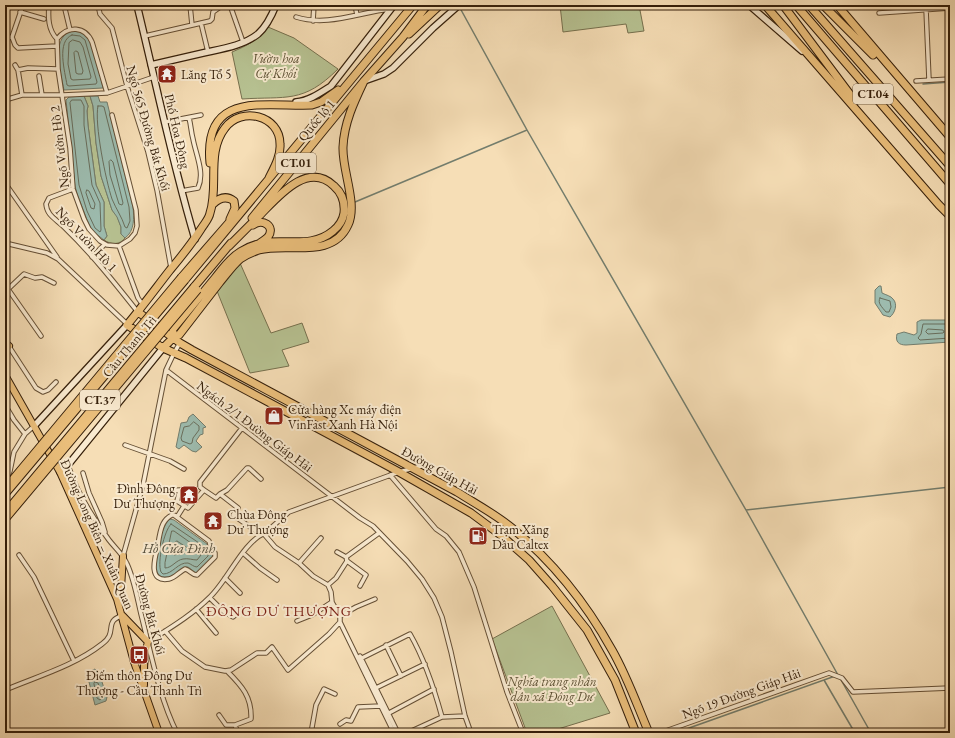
<svg xmlns="http://www.w3.org/2000/svg" width="955" height="738" font-family="'EB Garamond',serif">
<style>
.green{fill:#b7c292;stroke:#76704e}
.water{fill:#9dbcaf;stroke:#737d6d}
.lines{fill:none;stroke-linecap:round;stroke-linejoin:round}
.shore{stroke:#696e5c;stroke-width:1}
.stream{stroke:#737d6d;stroke-width:1.5}
.secondary-tunnel{stroke:#cfb894;stroke-width:5.5;stroke-dasharray:5.5 3;stroke-linecap:butt}
.street-casing{stroke:#654f35;stroke-width:5.5}
.secondary-casing{stroke:#351f0a;stroke-width:8}
.primary-casing{stroke:#351f0a;stroke-width:8}
.highway-casing{stroke:#351f0a;stroke-width:9}
.street{stroke:#f9ead0;stroke-width:3.5}
.secondary{stroke:#f9ead0;stroke-width:5.5}
.primary{stroke:#ebbf7b;stroke-width:6}
.highway{stroke:#ebbf7b;stroke-width:7}
.primary-bridge-casing{stroke:#351f0a;stroke-width:8;stroke-linecap:butt}
.highway-bridge-casing{stroke:#351f0a;stroke-width:9;stroke-linecap:butt}
.primary-bridge{stroke:#ebbf7b;stroke-width:6}
.highway-bridge{stroke:#ebbf7b;stroke-width:7}
.labels{text-anchor:middle;stroke-width:4;stroke-linejoin:round;paint-order:stroke}
.shield{fill:#f9ead0;stroke:#705c45;stroke-width:1}
.shield-label{font-size:12px;font-weight:bold;fill:#351f0a}
.park-label{font-size:13px;font-style:italic;fill:#5c5033;stroke:#f9ead0}
.poi-label{font-size:13px;fill:#351f0a;stroke:#f9ead0;text-anchor:start}
.street-label{font-size:13px;fill:#351f0a;stroke:#f9ead0}
.water-label{font-size:14px;font-style:italic;fill:#544e3c;stroke:#f9ead0}
.neighbourhood-label{font-size:14px;letter-spacing:1px;fill:#7a1f14;stroke:#f9ead0}
</style>
<rect width="100%" height="100%" fill="#f6deb6"/>
<filter id="stains"><feTurbulence type="fractalNoise" baseFrequency=".005" numOctaves="4"/><feColorMatrix values="0 0 0 0 .2 0 0 0 0 .09 0 0 0 0 .02 0 0 0 .5 -.17"/></filter>
<radialGradient id="worn" r=".72"><stop offset=".6" stop-color="#630" stop-opacity="0"/><stop offset="1" stop-color="#630" stop-opacity=".3"/></radialGradient>
<!-- green -->
<path class="green" d="M560,5H639L644,31L628,33L626,24L563,32Z
M268,27L294,38L338,69C303,104 286,96 242,99L232,52C246,46 259,40 268,27Z
M84,96H90L93,106L96,143L101,176L112,210L117,216L121,227V234L125,238C120,245 111,245 104,240L107,236L104,226V202L96,185L88,125L87,111L88,106Z
M240,263L271,333L302,323L309,342L282,350L289,366L250,373L217,291Z
M552,606L610,713L545,733H527L492,639Z"/>
<!-- water -->
<path class="water" d="M71,31C76,31 80,31 84,33C94,40 100,75 103,88L64,90C61,74 50,39 71,31Z
M84,96L88,106L87,111L88,125L96,185L104,202V226L107,236L104,240L91,230L77,194L75,186L66,100L69,97Z
M90,96H98L100,102H107L133,207C134,217 135,231 125,238L121,234V227L117,217L112,210L101,176L96,143L93,106Z
M879,286H881L882,293C886,295 891,296 893,299C898,304 895,313 890,317L883,315L875,303V290Z
M921,320H950V342L906,345C899,345 895,342 897,334L904,332L914,335L917,333V322Z
M193,414L206,427L203,428V434L200,435L196,441L202,447L196,452L192,451L184,445L179,449L176,447L181,423L187,422L189,417Z
M170,519L174,520L207,544L208,548L213,554L212,558L196,573L188,567H186L170,577H162C158,575 156,572 155,567C155,557 162,524 170,519Z
M95,669L99,673L107,697L106,701L95,705L89,682L88,672Z"/>
<g class="lines">
<!-- shore -->
<path class="shore" d="M72,35L80,36L85,40L97,82L96,84L69,86L67,85C65,72 56,41 72,35Z
M73,40L80,42L83,47L91,77L90,79L73,80L71,79L68,64L69,43Z
M76,51L78,52L83,71L82,74H78L76,73L74,53Z
M72,100H81L84,106V125L92,185L100,203L101,230L100,232L95,228L87,211L79,185L70,103Z
M98,106H102L104,107L129,207L130,221L127,228L125,227C122,217 116,209 112,199C106,181 94,123 98,106Z
M111,160L113,162L123,203L122,205L119,204L110,175L109,162Z
M87,190L89,191L95,204L94,209L91,208L86,193Z
M880,298L890,301L891,307L889,312H886C882,307 877,303 880,298Z
M950,324H923L921,334L918,338L920,340L950,338
M928,329L943,330L944,332L943,333L928,334L926,332Z
M194,422L199,426V430L193,438L192,443L190,444L182,441L181,438L184,427L189,426Z
M171,524L202,545L208,554V556L197,567C194,567 191,564 188,563C178,562 173,574 163,574L161,572C157,562 164,531 171,524Z
M172,531H174L198,548L201,555L197,560C193,560 188,558 183,559C176,560 172,568 165,568V563Z
M177,541L189,549V552L174,555L175,543Z
M95,682L98,683L103,697L100,700L97,698L94,684Z"/>
<!-- stream -->
<path class="stream" d="M460,8L527,130L746,510
M923,84L950,82
M355,202L527,130
M840,678L871,733
M824,680L855,733
M675,733L838,675L746,510L950,487"/>
<!-- secondary-tunnel -->
<path class="secondary-tunnel" d="M443,5L447,8"/>
<defs>
<path id="street" d="M49,5C48,17 48,30 57,39
M64,5L70,30
M98,5L100,14L112,28L127,86L148,152L157,190L171,268
M190,5L192,25
M230,5L243,42
M355,5L357,15
M926,9L929,80
M20,12L44,19
M879,13L950,8
M296,17C328,27 359,12 391,9
M313,21L314,5
M201,23L208,52
M145,36L210,21L212,19L213,12L223,5
M12,37L23,5
M5,38L12,37L15,45L18,48L57,46
M15,65L18,70L22,95
M18,70L28,68L58,69
M39,76L42,95
M916,81L950,79
M107,93L92,42C85,26 68,25 57,39L58,69L70,148L73,189L84,219L89,229L100,241L107,245L119,246L130,239L135,233L137,226L136,210L112,115
M5,100L22,95H63L107,93L154,77
M165,122L201,115
M5,183L57,257
M73,189L49,198L46,204C47,216 56,219 64,227C91,253 114,282 137,311
M181,191L198,188C205,173 196,155 193,139C191,132 191,125 189,118
M5,243L47,253L58,259L127,324
M119,246L138,298L143,305
M92,257L105,244
M8,289L41,336
M5,292L24,274L35,278L42,277L54,283
M8,345L36,388L43,392L48,390L56,382
M166,370L360,518L373,526L407,561L422,579L434,598L442,617L451,652L465,716L471,733
M5,405L14,420L25,434L34,426
M125,445L170,461L184,469
M68,465C77,493 92,517 109,540C115,548 123,554 127,564C134,579 137,597 141,614C151,653 159,697 177,733
M83,473L89,493L102,522L105,532
M390,475L436,529L446,536L459,552L474,587L507,692L523,733
M5,482L10,471L14,452L25,434
M143,485L163,491L180,490L177,501L188,508L204,490L216,498L220,494L238,508L233,515L260,534
M204,490L200,487V482L242,428
M220,494L227,490L247,468H249L261,479
M172,515H174L209,541L211,548L215,553V557L197,575C192,575 190,570 185,569C179,572 175,578 169,579C147,583 155,557 158,545C159,538 160,530 163,524C165,520 168,517 172,515Z
M177,517L184,506
M264,534L275,547L299,563L313,576L328,585L331,592L332,602L340,616V622L394,733
M337,552L346,557
M243,553L260,568L277,580
M19,555L34,577L74,661
M123,556L143,485L166,370L174,353L180,343
M299,563L321,538
M225,578L240,593
M328,585L336,578L347,561
M360,586L366,575L347,561L346,557L379,533
M210,598L223,611L233,617L242,609
M196,609L216,633
M340,616L356,607L375,599
M297,621L312,615L332,602
M165,631L182,651L205,667L225,671L231,670L257,653H266L272,647L288,670L329,634L340,622
M148,642C170,628 192,615 210,597C228,580 243,542 265,533L289,512L399,472L421,466
M386,645L401,676
M360,656L398,733
M362,658L410,634C425,660 434,688 442,717
M376,688L425,664
M5,690C38,676 74,666 102,644C115,635 108,626 114,620C116,618 119,617 122,615
M389,713L434,689
M219,715L226,725H235L251,719C252,697 242,686 227,671
M340,724L346,720L351,721L358,707L381,706
M235,725L238,733
M311,733L316,705L324,689L335,694
M407,733L442,717L465,716
M660,733L829,673L842,678L853,692L950,688"/>
<path id="secondary" d="M137,5C156,83 172,162 195,239
M749,5L802,51
M151,65C169,61 186,57 203,53C221,49 243,46 258,34C267,26 272,15 276,5
M364,81L384,74L393,68L433,28L459,5
M296,102C309,101 320,93 331,86L394,5
M35,425L127,325
M60,472L68,465L163,348"/>
<path id="primary" d="M181,277L234,216
M5,343L9,346
M5,375L60,472L117,599L134,662L159,733
M117,599L121,588L123,556
M123,616L148,642C143,656 144,671 144,685"/>
<path id="highway" d="M765,5L939,205L950,216
M783,5L855,101
M796,5L950,184
M809,5L950,166
M823,5L873,55
M837,5L950,137
M409,34L440,5
M210,163C203,90 265,107 312,105L321,102L338,90
M269,178C274,168 281,156 280,144C280,115 241,106 225,128C206,152 219,187 210,213C209,219 204,224 201,229C192,243 181,257 170,270C156,288 142,307 127,325L163,348L186,358L399,472L471,513L502,536L529,560L552,586L587,630L615,680L636,733
M213,204C219,198 226,195 234,201L235,208L230,219
M252,218L364,81L403,37L427,5
M253,225C262,218 276,226 268,237C266,239 263,241 260,243
M185,280L413,5
M194,287L231,243
M138,312L180,343L192,350L457,492C476,504 495,514 512,528C552,561 587,605 612,650C627,676 637,705 649,733
M173,338V329C187,312 201,295 215,278C223,268 230,258 240,252C249,246 259,243 269,242C291,240 314,247 333,231C338,227 343,220 344,213C345,203 342,193 334,186C307,160 277,198 259,216C249,226 239,236 229,246
M163,348L173,338L179,335C193,317 206,300 220,282C226,275 232,266 240,259C246,255 253,252 259,250C288,242 332,260 348,225C358,204 342,171 343,147C344,123 354,102 364,81"/>
</defs>
<!-- street casing -->
<use href="#street" class="street-casing"/>
<!-- secondary casing -->
<use href="#secondary" class="secondary-casing"/>
<!-- primary casing -->
<use href="#primary" class="primary-casing"/>
<!-- highway casing -->
<use href="#highway" class="highway-casing"/>
<!-- street -->
<use href="#street" class="street"/>
<!-- secondary -->
<use href="#secondary" class="secondary"/>
<!-- primary -->
<use href="#primary" class="primary"/>
<!-- highway -->
<use href="#highway" class="highway"/>
<defs>
<path id="primary-bridge" d="M5,488L181,277
M5,520L198,290"/>
<path id="highway-bridge" d="M5,494L185,280
M5,513L194,287"/>
</defs>
<!-- primary-bridge casing -->
<use href="#primary-bridge" class="primary-bridge-casing"/>
<!-- highway-bridge casing -->
<use href="#highway-bridge" class="highway-bridge-casing"/>
<!-- primary-bridge -->
<use href="#primary-bridge" class="primary-bridge"/>
<!-- highway-bridge -->
<use href="#highway-bridge" class="highway-bridge"/>
</g>
<!-- icons -->
<defs>
<symbol id="temple-square" viewBox="-11 -11 22 22"><rect x="-9" y="-9" width="18" height="18" rx="4" fill="#8f2418" stroke="#f9ead0"/><path d="M0-6L5-2H3V0L6.5 2.5H4V6H1.5V3h-3V6H-4V2.5H-6.5L-3 0V-2H-5Z" fill="#fff"/></symbol>
<symbol id="shop-square" viewBox="-11 -11 22 22"><rect x="-9" y="-9" width="18" height="18" rx="4" fill="#8f2418" stroke="#f9ead0"/><path d="M-5-2.5h2.3a2.7 3.5 0 0 1 5.4 0H5L5.5 6h-11ZM-1.5-2.5h3a1.5 2.3 0 0 0-3 0Z" fill="#fff"/></symbol>
<symbol id="fuel-square" viewBox="-11 -11 22 22"><rect x="-9" y="-9" width="18" height="18" rx="4" fill="#8f2418" stroke="#f9ead0"/><path d="M-5.5-6h7V0h2V4h1.3V-2.5L3-4.5l.8-.8L6-3V5H2.5V1h-1V6h-7ZM-4.2-4.7v3.2H.2V-4.7Z" fill="#fff"/></symbol>
<symbol id="bus-square" viewBox="-11 -11 22 22"><rect x="-9" y="-9" width="18" height="18" rx="4" fill="#8f2418" stroke="#f9ead0"/><path d="M-5-6H5V4H4V6H2V4H-2V6H-4V4H-5ZM-3.5-4V0h7V-4ZM-3.5 1.2v1.5H-2V1.2ZM2 1.2v1.5H3.5V1.2Z" fill="#fff"/></symbol>
</defs>
<g fill-rule="evenodd">
<use href="#temple-square" x="156" y="63" width="22" height="22"/>
<use href="#shop-square" x="263" y="405" width="22" height="22"/>
<use href="#temple-square" x="178" y="484" width="22" height="22"/>
<use href="#temple-square" x="202" y="510" width="22" height="22"/>
<use href="#fuel-square" x="467" y="525" width="22" height="22"/>
<use href="#bus-square" x="128" y="644" width="22" height="22"/>
</g>
<g class="labels">
<!-- shield labels -->
<g class="shield">
<rect x="853" y="84" width="40" height="20" rx="3"/>
<rect x="276" y="153" width="40" height="20" rx="3"/>
<rect x="80" y="390" width="40" height="20" rx="3"/>
</g>
<g class="shield-label">
<text x="873" y="98">CT.04</text>
<text x="296" y="167">CT.01</text>
<text x="100" y="404">CT.37</text>
</g>
<!-- park labels -->
<g class="park-label">
<text x="276" y="63">Vườn hoa<tspan x="276" dy="15">Cự Khối</tspan></text>
<text x="552" y="686">Nghĩa trang nhân<tspan x="552" dy="15">dân xã Đông Dư</tspan></text>
</g>
<!-- poi labels -->
<g class="poi-label">
<text x="181" y="79">Lăng Tổ 5</text>
<text x="288" y="414">Cửa hàng Xe máy điện<tspan x="288" dy="15">VinFast Xanh Hà Nội</tspan></text>
<text x="175" y="493" text-anchor="end">Đình Đông<tspan x="175" dy="15">Dư Thượng</tspan></text>
<text x="227" y="519">Chùa Đông<tspan x="227" dy="15">Dư Thượng</tspan></text>
<text x="492" y="534">Trạm Xăng<tspan x="492" dy="15">Dầu Caltex</tspan></text>
<text x="139" y="680" text-anchor="middle">Điếm thôn Đông Dư<tspan x="139" dy="15">Thượng - Cầu Thanh Trì</tspan></text>
</g>
<!-- street labels -->
<g class="street-label">
<text transform="translate(316 120) rotate(-50)" y="5">Quốc lộ 1</text>
<text transform="translate(149 128) rotate(74)" y="5">Ngõ 565 Đường Bát Khối</text>
<text transform="translate(178 131) rotate(77)" y="5">Phố Hoa Động</text>
<text transform="translate(59 147) rotate(-97)" y="5">Ngõ Vườn Hồ 2</text>
<text transform="translate(87 239) rotate(47)" y="5">Ngõ Vườn Hồ 1</text>
<text transform="translate(129 346) rotate(-50)" y="5">Cầu Thanh Trì</text>
<text transform="translate(255 426) rotate(37)" y="5">Ngách 2/1 Đường Giáp Hải</text>
<text transform="translate(440 470) rotate(29)" y="5">Đường Giáp Hải</text>
<text transform="translate(98 534) rotate(66)" y="5">Đường Long Biên – Xuân Quan</text>
<text transform="translate(151 614) rotate(75)" y="5">Đường Bát Khối</text>
<text transform="translate(741 693) rotate(-20)" y="5">Ngõ 19 Đường Giáp Hải</text>
</g>
<!-- water labels -->
<g class="water-label">
<text x="179" y="553">Hồ Cửa Đình</text>
</g>
<!-- neighbourhood labels -->
<g class="neighbourhood-label">
<text x="279" y="616">ĐÔNG DƯ THƯỢNG</text>
</g>
</g>
<!-- margin -->
<rect width="955" height="738" fill="none" stroke="#f6deb6" stroke-width="20"/>
<rect x="6" y="6" width="943" height="726" fill="none" stroke="#351f0a" stroke-width="2"/>
<rect x="10" y="10" width="935" height="718" fill="none" stroke="#351f0a"/>
<rect width="100%" height="100%" filter="url(#stains)"/>
<rect width="100%" height="100%" fill="url(#worn)"/>
</svg>
